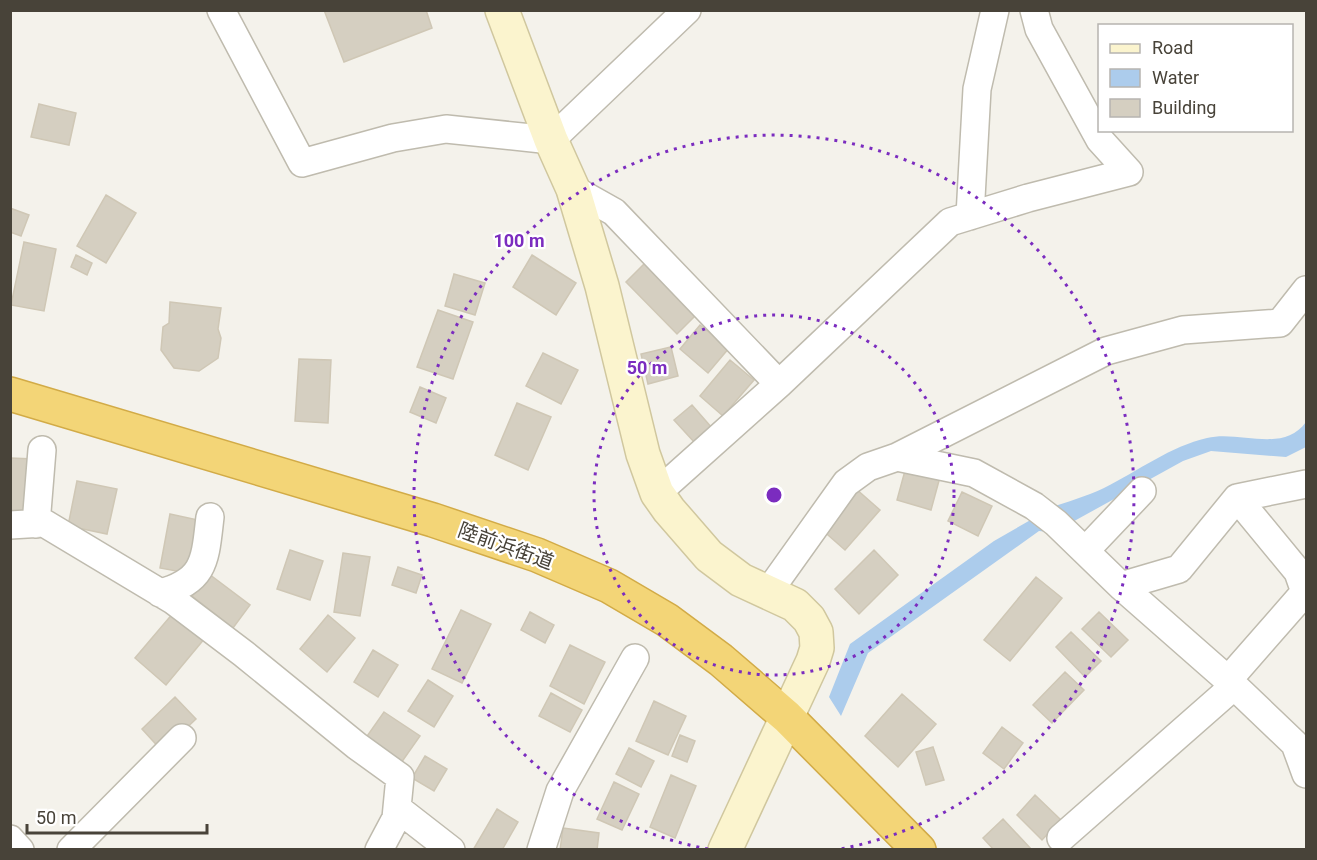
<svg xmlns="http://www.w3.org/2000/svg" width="1317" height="860" font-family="Roboto,'Noto Sans JP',sans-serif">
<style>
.water{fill:#acccec}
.building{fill:#d5cfc1;stroke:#cfc7b5;stroke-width:1.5}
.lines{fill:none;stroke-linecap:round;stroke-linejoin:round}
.street-casing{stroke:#bfbbae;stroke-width:30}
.secondary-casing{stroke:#d0c79e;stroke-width:36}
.highway-casing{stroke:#d2ab47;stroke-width:36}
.street{stroke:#fff;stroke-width:27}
.secondary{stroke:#fbf4ce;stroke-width:33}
.highway{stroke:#f3d577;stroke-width:33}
.ring{fill:none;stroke:#7b2cbf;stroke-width:3;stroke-dasharray:3 6}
.labels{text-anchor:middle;stroke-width:4.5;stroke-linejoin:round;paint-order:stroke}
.street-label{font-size:20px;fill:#484339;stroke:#fff}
.centre{fill:#7b2cbf;stroke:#fff;stroke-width:3}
.ring-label{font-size:18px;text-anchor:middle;font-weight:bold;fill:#7b2cbf;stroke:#fff;stroke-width:4.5;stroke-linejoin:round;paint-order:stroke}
</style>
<rect width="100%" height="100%" fill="#f4f2eb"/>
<!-- water -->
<path class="water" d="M1306,422V447L1286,457L1211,451L1183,461L1067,525L1049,508C1067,502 1087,496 1104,488C1138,471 1171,446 1207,438C1240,430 1283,454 1306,422Z
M1034,518L1049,532L1039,531L868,653L841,716L829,697L850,644L994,541Z"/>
<!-- building -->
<path class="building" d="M324,10H426L432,28L344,62Z
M39,104L76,113L69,145L31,137Z
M106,195L136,213L106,263L77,246Z
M10,208L29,215L21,236L10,232Z
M24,242L56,249L44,311L11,305Z
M76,255L92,263L87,275L71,267Z
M532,255L576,283L556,315L513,287Z
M645,263L696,315L677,334L626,282Z
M454,274L485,283L475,315L445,306Z
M170,302L221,308L218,329L221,338L218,358L199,371L174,368L161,350L163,327L169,323Z
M438,310L473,322L453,379L417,367Z
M700,325L729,348L708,373L680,349Z
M671,347L678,376L648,384L641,354Z
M543,353L578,370L561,404L526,386Z
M299,359L331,360L328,423L295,421Z
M730,360L754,380L723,416L700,396Z
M420,387L446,398L436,423L410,412Z
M517,403L551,417L528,470L495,455Z
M692,405L712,428L695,443L674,420Z
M10,458L34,459L31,516L10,515Z
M906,467L940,477L931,510L897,500Z
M77,481L117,489L107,534L68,526Z
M855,488L880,510L845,550L820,528Z
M962,492L992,506L978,536L948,521Z
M170,514L198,520L187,573L160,568Z
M290,550L323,561L310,600L277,589Z
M874,550L898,575L859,614L835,589Z
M343,553L370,557L360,616L334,612Z
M398,567L422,575L416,593L392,585Z
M209,574L250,605L233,628L192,596Z
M1036,577L1062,598L1010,661L984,640Z
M461,610L491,624L462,683L432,669Z
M174,612L205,638L166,685L135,658Z
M530,612L554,625L545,643L521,630Z
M1099,612L1128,640L1111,657L1082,629Z
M328,615L355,638L327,672L300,649Z
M1071,632L1101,661L1085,677L1056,647Z
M570,645L605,662L584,704L550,686Z
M373,650L398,665L378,697L354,682Z
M1065,672L1084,690L1052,723L1033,705Z
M428,680L453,696L434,727L408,711Z
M551,693L582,710L570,732L539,716Z
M902,694L936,724L898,767L865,736Z
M175,697L196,719L162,751L142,729Z
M654,701L686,716L668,755L636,741Z
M384,712L420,736L401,763L365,739Z
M1002,727L1023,743L1004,769L983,753Z
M680,735L695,741L687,762L672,756Z
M933,747L944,780L926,785L916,752Z
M629,748L654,761L641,787L616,774Z
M425,756L447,769L434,791L412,778Z
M671,775L696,786L675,838L650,827Z
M614,782L639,794L622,830L597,819Z
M1035,795L1061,820L1042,840L1017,815Z
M497,809L518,822L502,850H473Z
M1003,819L1032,850H994L983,838Z
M563,828L599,833L597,850H560Z"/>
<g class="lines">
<defs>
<path id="street" d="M221,10L302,163L393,138L446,129L551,140L687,10
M573,189L614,212L779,384
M970,216L977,89L995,10
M897,457L974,473L1034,506L1056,523L1121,586L1228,680L1295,744L1306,774
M657,493L779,384L950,222L1028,198L1129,172L1100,140L1039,29L1034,10
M36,524L42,450
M10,525L44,523L174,601L244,654L357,746L400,777L396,818L379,850
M1085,551L1142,491
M1121,586L1179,569L1237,498L1306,484
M769,591L846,483L868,467L897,457L1106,351L1183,330L1280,323L1306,290
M160,593C206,581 205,559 210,517
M1228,680L1305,592L1298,572L1237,498
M397,808L451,850
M1061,838L1234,686
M10,839L20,850
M71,850L182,738
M541,850L560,791L635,658"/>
<path id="secondary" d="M502,10L551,140L573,189L602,286L643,454L657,493L669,510L709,556L741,580L795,605L809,619L816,632L817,648L813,661L725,850"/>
<path id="highway" d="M10,394L433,520L537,555L609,586L667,620L721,660L787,717L919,850"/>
</defs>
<!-- street casing -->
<use href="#street" class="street-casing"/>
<!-- secondary casing -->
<use href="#secondary" class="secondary-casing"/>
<!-- highway casing -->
<use href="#highway" class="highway-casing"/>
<!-- street -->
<use href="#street" class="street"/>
<!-- secondary -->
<use href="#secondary" class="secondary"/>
<!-- highway -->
<use href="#highway" class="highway"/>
</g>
<!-- distance rings -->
<g class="ring">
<circle cx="774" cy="495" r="180"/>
<path d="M708 849A360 360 0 1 1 840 849"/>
</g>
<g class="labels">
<!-- street labels -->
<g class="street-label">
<text transform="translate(506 546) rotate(20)" y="7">陸前浜街道</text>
</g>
</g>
<circle cx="774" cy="495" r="9" class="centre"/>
<g class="ring-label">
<text x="519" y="247">100 m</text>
<text x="647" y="374">50 m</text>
</g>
<!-- border -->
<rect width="1317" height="860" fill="none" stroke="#484339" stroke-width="24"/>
<!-- legend -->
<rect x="1098" y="24" width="195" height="108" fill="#ffffff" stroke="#b6b4b0" stroke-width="1.5"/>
<rect x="1110" y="44" width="30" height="9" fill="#fbf4ce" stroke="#b6b4b0" stroke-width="1.5"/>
<text x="1152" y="54" font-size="18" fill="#484339">Road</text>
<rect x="1110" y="69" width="30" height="18" fill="#acccec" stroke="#b6b4b0" stroke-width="1.5"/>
<text x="1152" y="84" font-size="18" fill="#484339">Water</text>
<rect x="1110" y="99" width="30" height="18" fill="#d5cfc1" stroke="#b6b4b0" stroke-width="1.5"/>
<text x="1152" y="114" font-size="18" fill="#484339">Building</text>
<!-- scale -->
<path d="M27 824v9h180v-9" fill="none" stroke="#484339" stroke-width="3"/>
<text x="36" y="824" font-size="18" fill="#484339" stroke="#ffffff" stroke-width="4.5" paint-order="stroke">50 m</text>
</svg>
